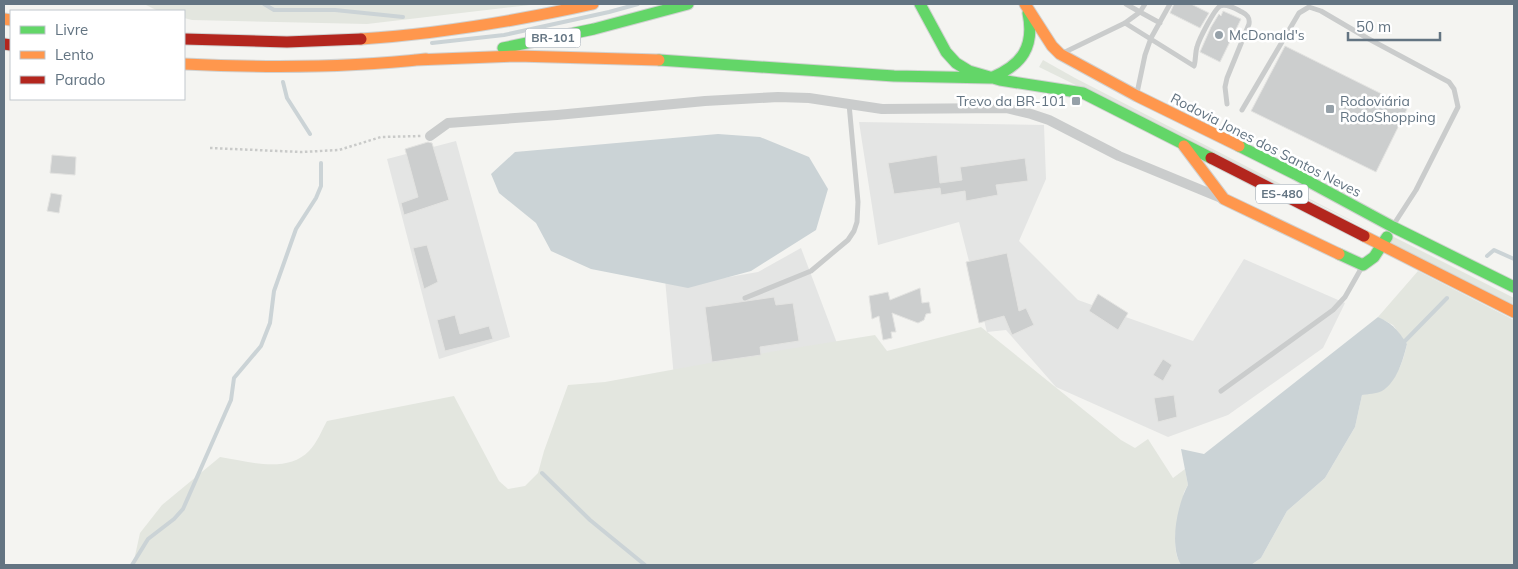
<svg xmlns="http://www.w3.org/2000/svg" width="1518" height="569" font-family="Mulish,sans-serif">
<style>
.built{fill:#e4e5e4}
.green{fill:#e3e6df}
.water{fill:#cbd3d6}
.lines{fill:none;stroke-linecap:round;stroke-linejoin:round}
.stream{stroke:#cbd3d6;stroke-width:4}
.building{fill:#cccece;stroke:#e3e3e1}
.fast-casing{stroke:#d0d1d0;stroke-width:13}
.slow-casing{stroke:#d0d1d0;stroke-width:13}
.jam-casing{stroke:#d0d1d0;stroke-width:13}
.path{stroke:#c9cac9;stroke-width:2.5;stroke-dasharray:2.5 2.5;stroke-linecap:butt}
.lane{stroke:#cacccc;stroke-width:5}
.street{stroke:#cacccc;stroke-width:10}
.fast{stroke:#63d668;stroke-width:11}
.slow{stroke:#ff974d;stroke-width:11}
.jam{stroke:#b3261e;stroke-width:11}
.poi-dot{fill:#96a1a9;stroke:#fff;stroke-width:2}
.labels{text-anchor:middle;stroke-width:5;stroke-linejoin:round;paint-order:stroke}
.shield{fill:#fff;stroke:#929ea8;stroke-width:1}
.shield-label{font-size:12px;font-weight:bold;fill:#637482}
.poi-label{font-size:14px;fill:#637482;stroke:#fff;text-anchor:start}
.street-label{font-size:14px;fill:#637482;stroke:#fff}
</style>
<rect width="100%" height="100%" fill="#f4f4f1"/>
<!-- built -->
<path class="built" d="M859,122L1044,125L1046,179L1019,241L1078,300L1193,341L1244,259L1345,303L1323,348L1228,415L1168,437L1056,387L1006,330L987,332L959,222L878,245Z
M456,141L510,337L439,359L387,159Z
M801,248L846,367L675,389L665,279L700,282L758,272Z"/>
<!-- green -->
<path class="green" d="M144,4H539L367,24L192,20L184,18V11H158Z
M1043,60L1075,78L1378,234L1039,67Z
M1394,237L1514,298V307L1389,245Z
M1418,271L1514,320V565H1251L1261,558L1287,511L1325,478L1355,427L1362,395C1392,391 1401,371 1407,344L1393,325L1378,317Z
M981,327L1121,440L1135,448L1148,439L1173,478L1185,469L1188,485L1184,492C1180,515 1168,544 1181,565H133L140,533L162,505L220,457C247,461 287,474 309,451C317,443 322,430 327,421L454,396L499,481L508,489L525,486L538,473L544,451L568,385L605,382L770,352L875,335L887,351Z"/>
<!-- water -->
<path class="water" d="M718,134L760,137L809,157L828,189L816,230L751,271L688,288L591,269L551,251L536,223L499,193L491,174L515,152Z
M1378,317C1393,324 1398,330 1407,344C1403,360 1397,382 1382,391C1376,394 1368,394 1362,395L1355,427L1325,478L1287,511L1261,558L1251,565H1181C1169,546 1177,505 1188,485L1181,449L1204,454Z"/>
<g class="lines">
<!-- stream -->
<path class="stream" d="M264,4L274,10H335L403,17
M432,43L504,35L609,12L638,4
M283,82L287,98L310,134
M1487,256L1494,250L1514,259
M1402,344L1447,298
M542,473L590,520L645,565
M132,565L148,539L174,519L183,509L231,400L234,378L261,346L270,323L274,291L296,229L316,198L321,186V163"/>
</g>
<!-- building -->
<path class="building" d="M1174,4H1191L1209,13L1200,28L1170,13Z
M1223,11L1241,19L1220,62L1200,52L1211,27L1219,14L1221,16Z
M1285,46L1408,107L1376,172L1251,111Z
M428,142L432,143L449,200L404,215L401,203L418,197L405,149Z
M52,155L76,157L75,175L50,173Z
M937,155L940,183L962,180L960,167L1025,158L1028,181L996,185L998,195L966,201L965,191L941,195L940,188L894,194L888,163Z
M51,193L62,195L59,213L47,211Z
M427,245L438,282L424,289L413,248Z
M1007,253L1019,311L1026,308L1034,325L1012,335L1004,316L979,323L966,262Z
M920,288L922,303L929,302L931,313L926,314L924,320L918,323L892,313L896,332H891L892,338L883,340L879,316L872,319L869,296L888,292L890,300Z
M1098,294L1128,313L1118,330L1089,311Z
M774,297L776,305L793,303L799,341L760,347L761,355L712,362L705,307Z
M455,315L460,334L489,326L493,339L445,351L437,320Z
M1163,359L1172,365L1163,381L1153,375Z
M1174,395L1177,417L1158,422L1154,398Z"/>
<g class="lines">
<defs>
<path id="fast" d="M920,4L946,52L956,63L969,71L1000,80L1083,93L1211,158
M503,48L594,29L688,4
M659,60L894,76L991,78
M991,78C1022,65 1035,47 1028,13
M1239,146L1295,174L1393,227L1514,287
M1339,254L1363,265L1374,257L1387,237"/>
<path id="slow" d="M1025,4L1052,46L1060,54L1137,96L1239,146
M4,19L11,20
M361,39C439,34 516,21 593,4
M415,60L517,56L659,60
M184,64C265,68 345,68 426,59
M1184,146L1224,199L1339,254
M1364,236L1514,312"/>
<path id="jam" d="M184,39L287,42L361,39
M4,44L11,45
M1211,158L1364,236"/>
</defs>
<!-- fast casing -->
<use href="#fast" class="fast-casing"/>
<!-- slow casing -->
<use href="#slow" class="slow-casing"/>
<!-- jam casing -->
<use href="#jam" class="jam-casing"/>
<!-- path -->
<path class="path" d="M210,148L301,152L339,150L381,137L421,136"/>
<!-- lane -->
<path class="lane" d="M1145,4L1140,12L1160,23
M1125,23L1194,66C1196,60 1195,53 1197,47C1199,39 1214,10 1220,6C1227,3 1236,9 1242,12C1248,15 1250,18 1249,24L1227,78L1225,87L1227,104
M1063,53L1125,23L1140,12L1126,4
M1137,93L1145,55L1151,38L1170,4
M1242,110L1299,13L1309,7L1321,11L1367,38L1449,82L1454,89L1458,107L1416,190L1394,224
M745,298L811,271L848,240L854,231L857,222L858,202L849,104
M1221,391L1333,310L1345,297L1362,267"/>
<!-- street -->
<path class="street" d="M430,136L448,123L557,115L705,101L778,97L809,98L882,109L1006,108L1031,114L1049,120L1119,156L1221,198"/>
<!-- fast -->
<use href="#fast" class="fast"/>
<!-- slow -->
<use href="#slow" class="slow"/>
<!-- jam -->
<use href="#jam" class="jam"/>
</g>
<!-- markers -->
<g class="poi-dot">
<circle cx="1219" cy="35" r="5"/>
<rect x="1071" y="96" width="10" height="10" rx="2.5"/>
<rect x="1325" y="104" width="10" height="10" rx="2.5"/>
</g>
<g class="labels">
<!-- shield labels -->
<g class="shield">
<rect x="525.5" y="28.5" width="55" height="19" rx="4"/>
<rect x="1256" y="184.5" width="52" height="19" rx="4"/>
</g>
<g class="shield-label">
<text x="553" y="42">BR-101</text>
<text x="1282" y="198">ES-480</text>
</g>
<!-- poi labels -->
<g class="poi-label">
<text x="1229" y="40">McDonald's</text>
<text x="1066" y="106" text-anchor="end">Trevo da BR-101</text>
<text x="1340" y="106">Rodoviária<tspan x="1340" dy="16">RodoShopping</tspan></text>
</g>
<!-- street labels -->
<g class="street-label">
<text transform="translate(1266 145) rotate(27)" y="5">Rodovia Jones dos Santos Neves</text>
</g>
</g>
<!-- border -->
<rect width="1518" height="569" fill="none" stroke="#637482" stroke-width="10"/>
<!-- legend -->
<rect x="10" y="10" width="175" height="90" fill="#ffffff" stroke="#c1c7cd"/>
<rect x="20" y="26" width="25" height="8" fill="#63d668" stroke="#c1c7cd"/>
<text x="55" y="35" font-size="15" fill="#637482">Livre</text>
<rect x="20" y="51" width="25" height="8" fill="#ff974d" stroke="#c1c7cd"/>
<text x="55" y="60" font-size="15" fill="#637482">Lento</text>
<rect x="20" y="76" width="25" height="8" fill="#b3261e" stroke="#c1c7cd"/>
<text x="55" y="85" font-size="15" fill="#637482">Parado</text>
<!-- scale -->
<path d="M1348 32v8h92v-8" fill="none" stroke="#637482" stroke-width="2.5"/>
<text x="1356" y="32" font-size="15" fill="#637482" stroke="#ffffff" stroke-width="4" paint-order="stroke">50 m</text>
</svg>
